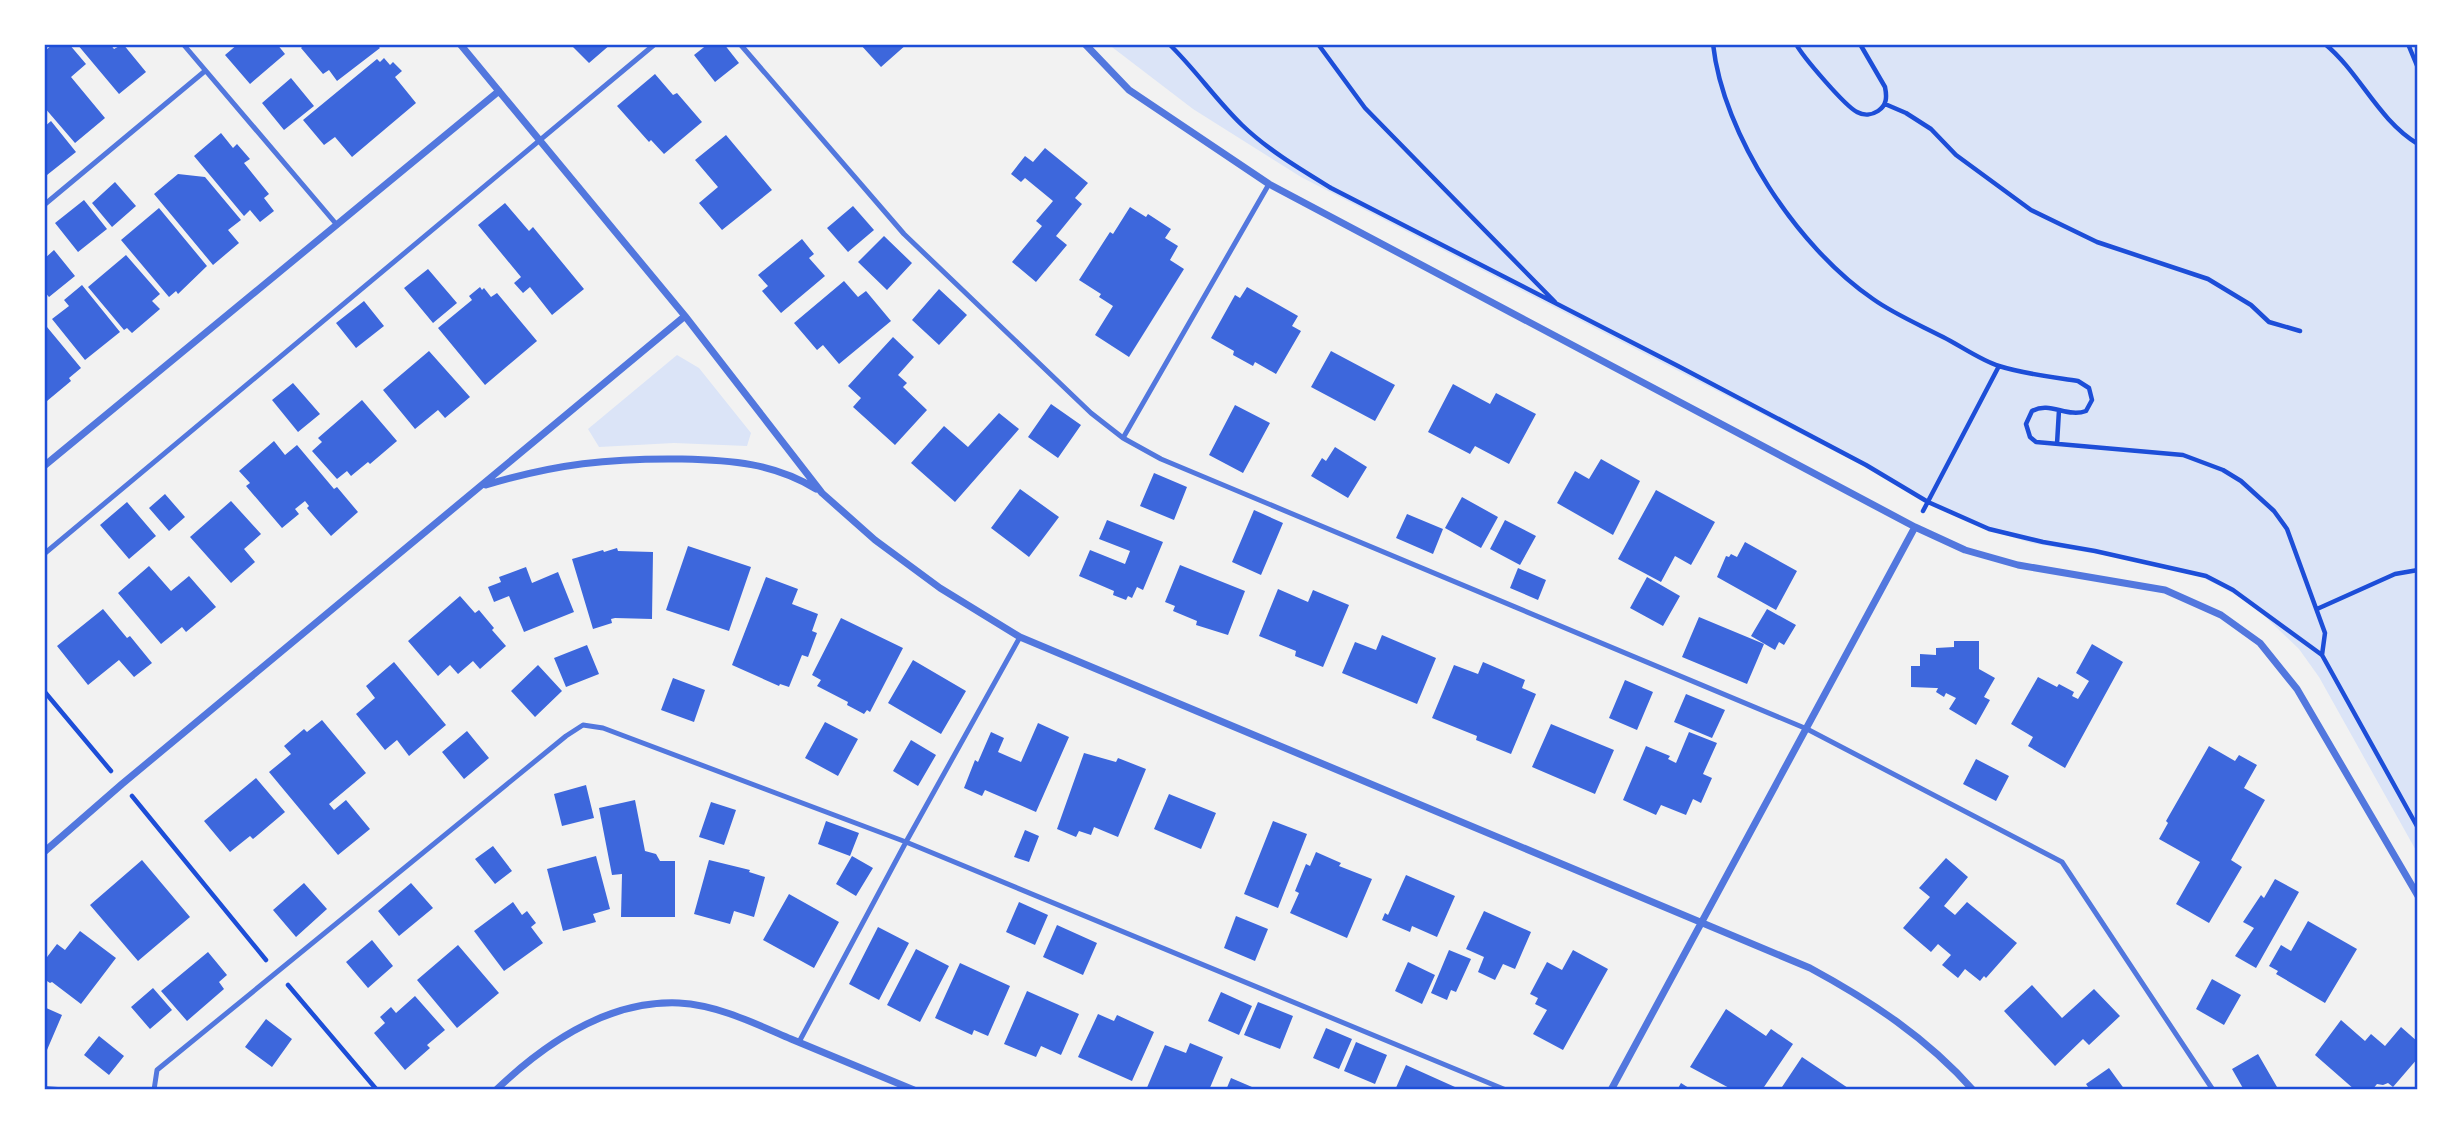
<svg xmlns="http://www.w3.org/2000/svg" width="2462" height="1134" font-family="'Libre Baskerville',serif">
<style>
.green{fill:#dbe4f7}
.building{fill:#3d67dc}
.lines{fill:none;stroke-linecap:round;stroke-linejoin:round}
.path{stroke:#1d4ed8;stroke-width:4.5}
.service{stroke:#5277de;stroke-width:5}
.minor{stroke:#5277de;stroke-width:7}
.neatline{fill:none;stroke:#1d4ed8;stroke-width:2.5}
</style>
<rect width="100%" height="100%" fill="#f2f2f2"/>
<!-- green -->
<path class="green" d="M1108,44H2418V854L2319,677L2299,649L2253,605L2222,587L2199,576L2151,563L2031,543L1992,531L1966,519L1301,177L1193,109Z
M677,355L699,368L751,433L747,446L674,443L599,447L588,429Z"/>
<!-- building -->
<path class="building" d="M53,44H69L86,64L71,77L105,118L75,143L44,107V47L46,50Z
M77,44H110L114,49L123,44L146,72L119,94Z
M238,44H277L285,54L250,84L225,55Z
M305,44H376L380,48L337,81L329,70L323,74L301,48Z
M570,44H611L589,63Z
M708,44H724L739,63L715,82L694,55Z
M860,44H907L881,67Z
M384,58L390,65L393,62L402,71L395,77L416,103L352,157L335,137L324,145L303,120L377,59L380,62Z
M655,74L673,95L677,93L702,122L664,154L651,140L649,142L617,106Z
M291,78L314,106L284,130L262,103Z
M51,121L76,152L47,175L44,172V127Z
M221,133L233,148L237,144L250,159L244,163L269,194L264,198L274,211L260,222L250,210L244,216L194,156Z
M726,135L772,190L722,230L699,203L718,187L695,160Z
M1045,148L1088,183L1075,198L1082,204L1056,236L1067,245L1036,282L1012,262L1042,226L1036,221L1053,201L1025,178L1021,182L1011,174L1025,156L1033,162Z
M178,174L205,177L241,220L228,230L239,243L213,265L154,194Z
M115,182L136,206L112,227L92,203Z
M84,200L107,229L78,252L55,223Z
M505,203L529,231L533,227L584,289L552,315L530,287L523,293L514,283L521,277L478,225Z
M853,206L874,230L848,252L827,228Z
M1130,207L1146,217L1148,214L1171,229L1165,238L1178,246L1170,260L1184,269L1129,357L1095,335L1113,306L1099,297L1101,294L1079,280L1110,232L1113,234Z
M159,208L207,266L178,294L176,291L169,297L121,240Z
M884,236L912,263L887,290L858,262Z
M802,239L814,254L809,258L825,276L781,313L762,291L768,286L758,275Z
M54,250L75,276L49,297L44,291V259Z
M126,255L160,294L152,301L160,309L132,333L127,328L124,330L88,287Z
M428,269L457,303L433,323L404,288Z
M844,281L858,297L866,291L891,321L839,364L823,345L817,350L794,323Z
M82,285L120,332L85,360L52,319L69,306L64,300Z
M480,287L482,290L484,288L491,297L497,293L537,341L485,385L438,328L472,300L469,296Z
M1247,287L1298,316L1292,326L1301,331L1276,374L1255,362L1253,366L1233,355L1234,351L1211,338L1235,295L1240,298Z
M939,289L967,315L939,345L912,320Z
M364,301L384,326L356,348L336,323Z
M47,327L81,368L69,378L71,381L47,401L44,398V330Z
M893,337L914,357L898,375L907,383L903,387L927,410L895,445L853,407L861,398L848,386Z
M429,351L470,397L445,418L438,410L415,429L383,390Z
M1331,351L1395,385L1375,421L1311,387Z
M293,383L320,414L298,432L272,400Z
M1453,384L1490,404L1496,393L1536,414L1509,464L1475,446L1470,454L1428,432Z
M362,400L397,441L370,464L368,462L351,476L347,471L337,479L312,451L322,442L318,438Z
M1051,404L1081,425L1058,458L1028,437Z
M1235,405L1270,423L1243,473L1209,455Z
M999,413L1019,429L955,502L911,463L944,426L968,447Z
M274,441L285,455L297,445L334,489L337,487L358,512L331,536L307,508L309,506L305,501L295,509L299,514L282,528L246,486L250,483L239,471Z
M1335,447L1367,467L1348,498L1311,476L1322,458L1326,461Z
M1601,459L1640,481L1613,535L1557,503L1575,471L1589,479Z
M1154,473L1187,487L1174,520L1140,506Z
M1020,489L1059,517L1029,557L991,528Z
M1656,490L1715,522L1691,565L1675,556L1661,582L1618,559Z
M165,494L185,517L169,531L149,508Z
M1462,497L1498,517L1481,548L1445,528Z
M231,501L261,534L244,549L255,562L231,583L190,537Z
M127,502L156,536L129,559L100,525Z
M1254,510L1283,523L1261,575L1232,562Z
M1407,514L1443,529L1433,554L1396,538Z
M1107,520L1163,542L1143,590L1137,587L1132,598L1128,596L1126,600L1113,595L1114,591L1079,576L1090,550L1125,564L1130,551L1099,539Z
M1505,520L1536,536L1520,565L1490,549Z
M1745,542L1797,571L1776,610L1717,577L1726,556L1729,557L1731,554L1737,557Z
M688,546L751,567L729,631L666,610Z
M617,548L618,551L653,552L652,619L615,618L611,619L612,623L593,629L572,559L603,550L604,552Z
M1180,565L1245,591L1228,635L1196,625L1197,621L1173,611L1175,606L1165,602Z
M149,566L171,591L189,576L216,607L186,632L182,627L161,644L118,593Z
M526,567L532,583L558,572L574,612L524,632L509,596L494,602L488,587L501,582L499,577Z
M1518,568L1546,580L1538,600L1510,588Z
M766,577L798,589L792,604L818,614L812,631L817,633L808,657L802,655L789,687L780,684L779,686L732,665Z
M1647,577L1680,596L1663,626L1630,608Z
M1278,589L1308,602L1313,590L1349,605L1323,667L1295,656L1296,651L1259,636Z
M460,596L475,613L479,610L494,628L492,630L506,646L480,669L473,661L458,674L450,665L438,676L408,641Z
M103,609L127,638L130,636L152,663L134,677L119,660L88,685L57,646Z
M1767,609L1796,625L1784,645L1779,642L1775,650L1751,636Z
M1699,617L1764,644L1747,684L1682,657Z
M841,618L903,648L870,712L867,710L864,714L847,705L848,702L817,686L821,680L812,675Z
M1382,635L1436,658L1417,704L1342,673L1355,642L1376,650Z
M1954,641H1979V669L1995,678L1984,697L1990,700L1976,725L1949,709L1956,698L1946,693L1944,697L1936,692L1938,688H1936L1911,687V666H1920V654L1936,655V648L1954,647Z
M2092,644L2123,662L2065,768L2028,746L2033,737L2011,724L2038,677L2057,687L2059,684L2074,692L2072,696L2078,699L2089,681L2076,673Z
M587,645L599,674L566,687L554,658Z
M913,660L966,691L941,734L888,703Z
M394,662L446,725L409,756L397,740L385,750L356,714L375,698L366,686Z
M1483,662L1525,680L1522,688L1536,694L1511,754L1476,740L1477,736L1432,718L1454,665L1478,674Z
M538,665L562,691L535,717L511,691Z
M673,678L705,690L694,722L661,710Z
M1625,680L1653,692L1637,730L1609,718Z
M1686,694L1725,710L1712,738L1674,722Z
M322,720L366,773L329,804L334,810L346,800L370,829L338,855L269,772L291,754L284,746L304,729L307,732Z
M825,722L858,739L838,776L805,758Z
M1038,723L1069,737L1036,812L985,790L982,796L964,788L975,760L978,762L991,732L1004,738L998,752L1021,762Z
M1551,724L1614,750L1595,794L1532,767Z
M467,731L489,758L464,779L442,752Z
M1689,732L1717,743L1703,774L1712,778L1701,803L1693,799L1686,815L1661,805L1656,815L1623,800L1646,746L1670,756L1668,759L1676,763Z
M911,740L936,755L918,786L893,771Z
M2209,746L2235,761L2239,755L2257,765L2244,788L2265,800L2231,860L2242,867L2209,923L2176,904L2200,862L2159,839L2168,823L2166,821Z
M1084,753L1116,762L1118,758L1146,769L1118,837L1094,827L1091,835L1079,831L1076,837L1057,829Z
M1976,759L2009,776L1996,801L1963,784Z
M256,778L285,812L253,839L250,836L230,852L204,821Z
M586,785L594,818L562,826L554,794Z
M1169,794L1216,813L1201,849L1154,829Z
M635,800L645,851L656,854L660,861H675V917H621L622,874L612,875L599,808Z
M711,802L736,810L724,845L699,837Z
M826,821L859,833L850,856L818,844Z
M1273,821L1307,834L1278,908L1244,894Z
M1025,830L1039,836L1029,862L1014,857Z
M493,846L512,871L495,884L475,859Z
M1316,852L1341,863L1339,866L1372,879L1347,938L1290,913L1299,893L1295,891L1306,864L1310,866Z
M596,856L610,909L593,914L596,922L563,931L547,869Z
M852,856L873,868L856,896L836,884Z
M1946,858L1968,877L1944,906L1955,915L1967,902L2017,943L1986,978L1984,976L1980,981L1965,969L1958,978L1942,965L1951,955L1938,944L1931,952L1903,928L1930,897L1919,888Z
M142,860L190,917L138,961L90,905Z
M709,860L750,870L749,872L765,877L754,917L734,911L730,924L694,914Z
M1406,875L1455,896L1437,937L1412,926L1410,932L1382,920L1385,913L1388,915Z
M2275,879L2299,892L2256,968L2235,956L2254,928L2243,922L2261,895L2264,898Z
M304,883L327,909L296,937L273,910Z
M411,883L433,908L399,936L378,911Z
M789,894L839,922L814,968L763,940Z
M513,902L522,915L527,911L536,923L531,927L543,943L504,971L474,931Z
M1019,902L1048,915L1035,945L1006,932Z
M1484,911L1531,932L1515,969L1503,964L1495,980L1478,972L1484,957L1466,949Z
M1236,916L1268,929L1255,961L1224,948Z
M2308,921L2357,949L2325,1003L2276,974L2278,971L2269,966L2281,945L2291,951Z
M1057,925L1097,943L1083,975L1043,957Z
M878,927L909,943L879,1000L849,984Z
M80,931L116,958L81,1004L52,982L50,983L44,979V961L57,944L65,950Z
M372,940L393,966L368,988L346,962Z
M458,945L499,993L457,1028L417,980Z
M916,949L949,966L920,1022L887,1005Z
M1449,950L1471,959L1456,992L1451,990L1447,1000L1431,993Z
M1573,950L1608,969L1563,1050L1533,1034L1547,1010L1535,1004L1538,998L1530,994L1547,962L1562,970Z
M208,952L227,975L219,982L224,989L187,1021L161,991Z
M1408,962L1435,975L1422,1004L1395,991Z
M960,963L1010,986L988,1036L974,1030L972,1035L935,1018Z
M2212,979L2241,995L2224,1025L2196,1009Z
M2032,985L2062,1018L2094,989L2120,1016L2089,1045L2083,1039L2055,1066L2004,1011Z
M153,988L172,1010L150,1029L131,1007Z
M1027,991L1079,1014L1061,1055L1041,1046L1036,1057L1004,1044Z
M1221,992L1252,1006L1239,1035L1208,1021Z
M415,996L445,1030L427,1045L430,1048L405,1070L374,1033L385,1023L380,1017L391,1007L396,1013Z
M1258,1002L1293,1016L1280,1049L1244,1035Z
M44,1007L62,1015L44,1057Z
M1726,1009L1766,1036L1771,1029L1793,1044L1762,1090H1733L1690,1067Z
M1098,1014L1114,1021L1117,1015L1154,1032L1132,1081L1078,1057Z
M266,1019L292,1039L272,1067L245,1047Z
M2341,1020L2365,1041L2371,1034L2385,1046L2401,1027L2418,1042V1058L2393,1087L2388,1083L2383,1085L2377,1084L2372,1090H2355L2315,1055Z
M1326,1028L1352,1039L1339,1069L1313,1058Z
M99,1036L124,1056L109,1075L84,1055Z
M1356,1042L1387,1055L1375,1084L1344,1071Z
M1190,1043L1223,1057L1209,1090H1146L1165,1045L1186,1053Z
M2258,1054L2277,1087L2271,1090H2244L2232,1069Z
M1802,1057L1851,1090H1780Z
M1406,1065L1455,1087L1454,1090H1395Z
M2109,1068L2125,1090H2090L2086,1084Z
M1231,1078L1259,1090H1226Z
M1681,1083L1692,1090H1677Z
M44,1086L58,1087V1090H44Z"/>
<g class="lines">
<!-- path -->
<path class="path" d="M1169,44C1195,69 1216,100 1242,125C1268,150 1300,169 1331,188L1678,366L1866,465L1928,502L1989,529L2043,542L2095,551L2206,576L2233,590L2322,655L2418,828
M1318,44L1365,108L1555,302
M1713,44C1723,135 1797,247 1873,299C1894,314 1920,325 1943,337C1961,346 1980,360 1999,366C2024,374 2052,377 2078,381L2089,388L2092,400L2086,411C2067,418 2050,401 2032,411L2026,424L2030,437L2036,442L2183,455L2223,470L2241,481L2274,511L2287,529L2325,633L2322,655
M1796,44C1803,57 1845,106 1857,112C1864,116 1872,115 1878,111C1887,105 1887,97 1885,87L1860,44
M2325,44C2360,73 2378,120 2418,144
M2408,44L2418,68
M1885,104L1906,113L1931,129L1956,155L2031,210L2097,242L2208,279L2251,305L2269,322L2300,331
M2057,444L2059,410
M1923,511L1999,366
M2317,609L2395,574L2418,570
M44,691L111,771
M132,796L266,960
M288,985L377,1090"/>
<!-- service -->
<path class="service" d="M183,44L337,225
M740,44L904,234L1091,413L1123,438L1161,459L1807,729L2062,862L2213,1090
M44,205L205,71
M1123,438L1269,184
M44,554L655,44
M799,1042L906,842L1020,637
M154,1090L157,1070L566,736L583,725L603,728L906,842L1506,1090"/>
<!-- minor -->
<path class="minor" d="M460,44L685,316L822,493L875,540L940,588L1020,637L1810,968C1871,1001 1927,1038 1973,1090
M1085,44L1129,90L1269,184L1915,527L1965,550L2018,565L2165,590L2221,615L2260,643L2297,689L2418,896
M44,466L499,91
M486,485C555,464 610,458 682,459C730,460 774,463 816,489
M44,852L122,784L685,316
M496,1090C545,1043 608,1000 679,1003C718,1005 756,1024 791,1039C832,1056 873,1073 914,1090
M1611,1090L1915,527"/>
</g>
<!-- border -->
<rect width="2462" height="1134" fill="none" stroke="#ffffff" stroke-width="91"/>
<rect x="46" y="46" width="2370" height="1042" class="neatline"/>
</svg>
